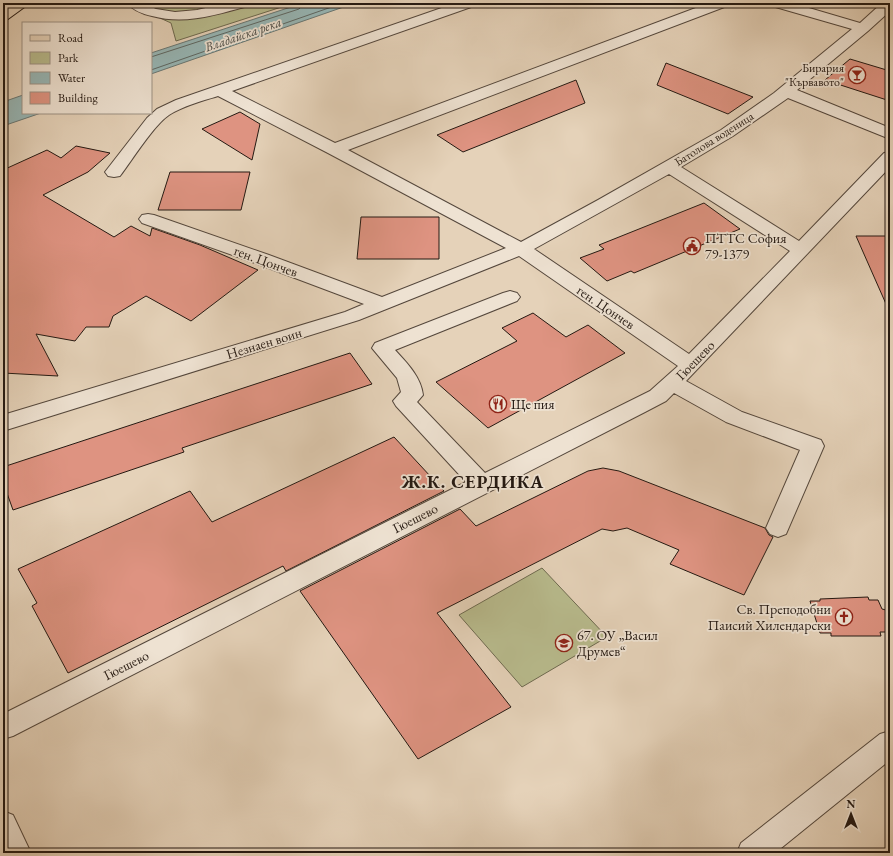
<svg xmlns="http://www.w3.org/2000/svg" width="893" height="856" font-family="'EB Garamond',serif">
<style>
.green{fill:#b8bb8d;stroke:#6e6a50}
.water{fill:#97b6b5;stroke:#697774}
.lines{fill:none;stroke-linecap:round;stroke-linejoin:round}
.shore{stroke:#5e6864;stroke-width:1}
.building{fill:#de9381;stroke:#241912}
.minor-casing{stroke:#54473c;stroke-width:2}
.major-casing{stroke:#241912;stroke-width:2}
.minor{fill:#eee2d2;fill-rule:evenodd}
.major{fill:#e5d2b9;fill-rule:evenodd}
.labels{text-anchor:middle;stroke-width:3.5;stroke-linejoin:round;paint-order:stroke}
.far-poi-label{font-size:12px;fill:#241912;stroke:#eee2d2;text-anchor:end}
.far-street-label{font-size:12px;fill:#241912;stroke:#eee2d2}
.far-water-label{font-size:13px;font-style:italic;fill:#464843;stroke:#eee2d2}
.poi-label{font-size:14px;fill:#241912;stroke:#eee2d2;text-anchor:start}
.street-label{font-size:14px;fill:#241912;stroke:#eee2d2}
.district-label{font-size:18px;font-weight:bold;letter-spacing:1px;fill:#241912;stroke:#eee2d2}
</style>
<rect width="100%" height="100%" fill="#e5d2b9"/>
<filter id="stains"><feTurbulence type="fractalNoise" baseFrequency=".005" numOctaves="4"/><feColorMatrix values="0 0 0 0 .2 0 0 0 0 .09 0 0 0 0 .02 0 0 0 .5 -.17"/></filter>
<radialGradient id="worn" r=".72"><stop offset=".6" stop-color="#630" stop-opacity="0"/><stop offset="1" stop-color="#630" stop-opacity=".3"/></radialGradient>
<!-- green -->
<path class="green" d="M127,3H294L176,41L171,23Z
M542,568L607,637L522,687L459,615Z"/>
<!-- water -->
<path class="water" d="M303,3H355L151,74V53Z
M23,95V113H41L3,126V102Z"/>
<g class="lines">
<!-- shore -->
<path class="shore" d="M151,57L299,9L302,6V3
M151,70L343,3"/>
</g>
<!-- building -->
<path class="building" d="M850,59L890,71V101L825,80Z
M666,63L753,97L728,114L657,85Z
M576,80L585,103L463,152L437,135Z
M240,112L260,124L252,160L202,129Z
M76,146L110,153L88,172L43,195L114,237L131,226L150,236L152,228L200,245L258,270L191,321L146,296L113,316L109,327H86L75,341L36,334L58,376L3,373V170L47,150L61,158Z
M170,172H250L241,210H158Z
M704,203L740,229L634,273L631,271L607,281L580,258L604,249L599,245Z
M361,217H439V259H357Z
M856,236H890V313Z
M533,313L566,337L588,325L625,353L488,428L436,382L517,341L502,328Z
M350,353L372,384L182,448L184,452L13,510L3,482V467Z
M394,437L444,491L286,571L283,566L68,673L32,606L37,603L18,569L190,491L212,522Z
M603,468L619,471L765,528L769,535L773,537L744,595L670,564L679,550L627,528L613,531L602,529L437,613L511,707L418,759L300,591L460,509L476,526L588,471Z
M868,597L869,600H878L882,609L890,611V632H880L881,636H831V633H820L810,601H820V599Z"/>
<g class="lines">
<defs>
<path id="minor" d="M128,3H143L156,9L175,12L197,10L227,3H250L248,6C215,15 185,25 152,16C143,14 133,11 128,3Z
M456,3H476L474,6L232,91L335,143L709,3H729L727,6L348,150L521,242L598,200L721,130L774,93L852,29L772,6L770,3H792L860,23L882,3H890V11L868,31L797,90L890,128V139L788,98L733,136L681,167L799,241L884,153L890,152V167L686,381L742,412L821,440L824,446L786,534L778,537L770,534L766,528L800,450L726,422L674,393L666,401L645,412L13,736L3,739V714L466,482L396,406L393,401L401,392L397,378L372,348L375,343L503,293L510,291L517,293L520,297L517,301L395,350C407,363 421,377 423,395L417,402L485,473L650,391L678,366L519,256L359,320L3,431V415L345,312L364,304L255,263L142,223L139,219L142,215L148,214L154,215L269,255L382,297L506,248L328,153L218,96C202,101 183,106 169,115C154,125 132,160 120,176L114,177L108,176L105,172L147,118L157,109L176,100ZM669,174L790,251L689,354L534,249Z
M890,731V760L775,853H737L741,843L880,734Z
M3,811L13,815L31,853H3Z"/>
<path id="major" d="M14,3H30L8,19L3,20V10Z"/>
</defs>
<!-- minor casing -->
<use href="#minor" class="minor-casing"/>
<!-- major casing -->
<use href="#major" class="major-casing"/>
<!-- minor -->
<use href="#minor" class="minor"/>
<!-- major -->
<use href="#major" class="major"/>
</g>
<!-- icons -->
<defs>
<symbol id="bar-ring" viewBox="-11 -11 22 22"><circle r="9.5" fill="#eee2d2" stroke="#8f2418" stroke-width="1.5"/><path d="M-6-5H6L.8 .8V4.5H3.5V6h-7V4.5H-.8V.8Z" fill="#8f2418"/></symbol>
<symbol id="civic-ring" viewBox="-11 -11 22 22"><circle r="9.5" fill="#eee2d2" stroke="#8f2418" stroke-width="1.5"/><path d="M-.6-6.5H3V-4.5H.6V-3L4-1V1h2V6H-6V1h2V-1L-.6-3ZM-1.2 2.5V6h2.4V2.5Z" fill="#8f2418"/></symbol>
<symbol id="restaurant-ring" viewBox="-11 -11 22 22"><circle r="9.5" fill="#eee2d2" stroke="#8f2418" stroke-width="1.5"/><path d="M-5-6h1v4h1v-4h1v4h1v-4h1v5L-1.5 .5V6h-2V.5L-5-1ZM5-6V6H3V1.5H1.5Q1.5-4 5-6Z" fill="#8f2418"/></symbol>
<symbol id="church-ring" viewBox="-11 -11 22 22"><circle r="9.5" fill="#eee2d2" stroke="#8f2418" stroke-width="1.5"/><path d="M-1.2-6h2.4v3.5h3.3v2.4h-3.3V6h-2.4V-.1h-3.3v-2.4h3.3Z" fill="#8f2418"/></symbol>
<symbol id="school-ring" viewBox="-11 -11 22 22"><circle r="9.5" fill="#eee2d2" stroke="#8f2418" stroke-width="1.5"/><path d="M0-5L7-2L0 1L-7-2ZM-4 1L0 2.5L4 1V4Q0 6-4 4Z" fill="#8f2418"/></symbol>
</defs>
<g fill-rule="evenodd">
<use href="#bar-ring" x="847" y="65" width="20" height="20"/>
<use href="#civic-ring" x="682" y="236" width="20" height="20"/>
<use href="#restaurant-ring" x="488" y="394" width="20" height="20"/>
<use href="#church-ring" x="834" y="607" width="20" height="20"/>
<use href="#school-ring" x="554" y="633" width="20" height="20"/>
</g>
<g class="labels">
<!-- far-poi labels -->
<g class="far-poi-label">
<text x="844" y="72">Бирария<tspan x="844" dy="14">"Кървавото"</tspan></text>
</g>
<!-- far-street labels -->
<g class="far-street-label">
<text transform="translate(714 139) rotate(-32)" y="4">Батолова воденица</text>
</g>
<!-- far-water labels -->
<g class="far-water-label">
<text transform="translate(243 34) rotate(-19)" y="5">Владайска река</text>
</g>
<!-- poi labels -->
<g class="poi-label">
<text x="705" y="243">ПТТС София<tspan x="705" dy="16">79-1379</tspan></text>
<text x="511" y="409">Ще пия</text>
<text x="831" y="614" text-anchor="end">Св. Преподобни<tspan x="831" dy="16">Паисий Хилендарски</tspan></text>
<text x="577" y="640">67. ОУ „Васил<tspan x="577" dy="16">Друмев“</tspan></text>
</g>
<!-- street labels -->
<g class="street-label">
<text transform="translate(266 261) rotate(20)" y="5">ген. Цончев</text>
<text transform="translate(606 307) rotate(34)" y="5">ген. Цончев</text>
<text transform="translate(264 343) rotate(-17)" y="5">Незнаен воин</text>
<text transform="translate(695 360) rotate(-46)" y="5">Гюешево</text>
<text transform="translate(415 518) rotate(-27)" y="5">Гюешево</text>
<text transform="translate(126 665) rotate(-27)" y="5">Гюешево</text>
</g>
<!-- district labels -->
<g class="district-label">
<text x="473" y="488">Ж.К. СЕРДИКА</text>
</g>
</g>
<!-- margin -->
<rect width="893" height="856" fill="none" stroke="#e5d2b9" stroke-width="16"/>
<rect x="4" y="4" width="885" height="848" fill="none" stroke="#241912" stroke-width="2"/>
<rect x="8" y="8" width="877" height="840" fill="none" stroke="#241912"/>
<!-- legend -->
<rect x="22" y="22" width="130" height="92" fill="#eee2d2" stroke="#9d9285"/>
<rect x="30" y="35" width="20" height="6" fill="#e5d2b9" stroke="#9d9285"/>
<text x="58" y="42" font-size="12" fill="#241912">Road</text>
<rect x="30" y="52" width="20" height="12" fill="#b8bb8d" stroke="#9d9285"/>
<text x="58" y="62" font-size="12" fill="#241912">Park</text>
<rect x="30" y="72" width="20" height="12" fill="#97b6b5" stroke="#9d9285"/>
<text x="58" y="82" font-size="12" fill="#241912">Water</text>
<rect x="30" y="92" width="20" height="12" fill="#de9381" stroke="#9d9285"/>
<text x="58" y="102" font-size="12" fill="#241912">Building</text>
<!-- north arrow -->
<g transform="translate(851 814)" stroke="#eee2d2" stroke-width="3" paint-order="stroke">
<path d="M0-3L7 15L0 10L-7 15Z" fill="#241912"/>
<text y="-6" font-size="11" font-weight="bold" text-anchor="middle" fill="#241912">N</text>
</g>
<rect width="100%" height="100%" filter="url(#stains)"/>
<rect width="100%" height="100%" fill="url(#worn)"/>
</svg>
